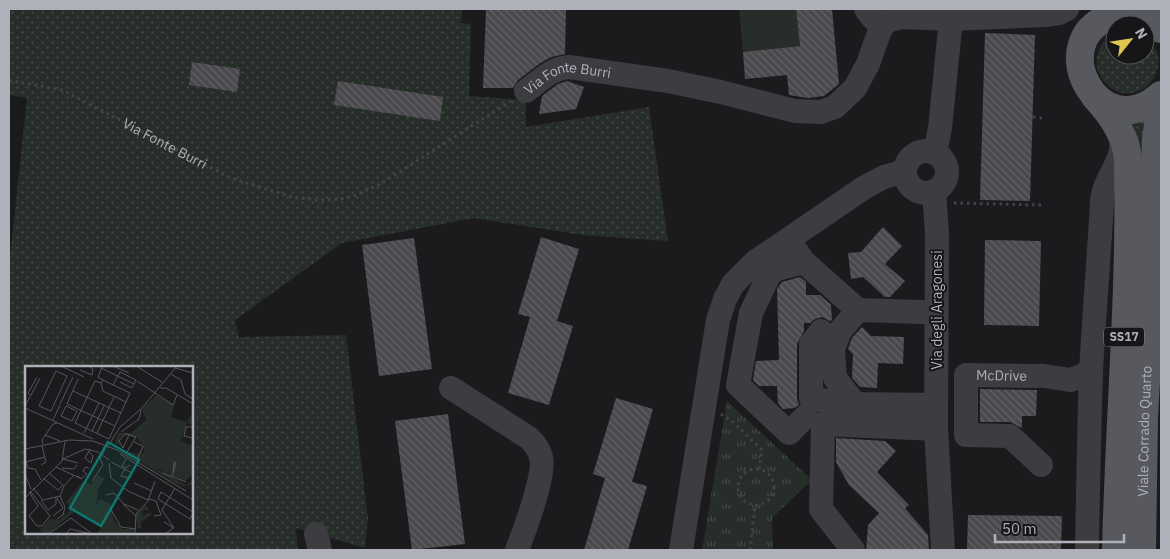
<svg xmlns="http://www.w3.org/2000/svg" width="1170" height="559" font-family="'IBM Plex Sans',sans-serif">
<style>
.grass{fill:url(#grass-dots);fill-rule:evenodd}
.park{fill:url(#park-tufts)}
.garden{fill:#272e29}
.building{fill:url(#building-back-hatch)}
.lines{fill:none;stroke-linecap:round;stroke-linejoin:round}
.path{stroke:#424248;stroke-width:3;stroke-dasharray:2.5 4;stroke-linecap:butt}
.minor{stroke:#3c3c41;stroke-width:24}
.major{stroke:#58585f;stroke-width:28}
.labels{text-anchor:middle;stroke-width:4;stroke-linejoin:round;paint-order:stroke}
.shield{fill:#161517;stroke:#808289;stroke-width:1}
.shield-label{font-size:12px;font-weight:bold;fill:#aeb0ba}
.street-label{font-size:14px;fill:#aeb0ba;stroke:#161517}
.inset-road{fill:none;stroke:#56565b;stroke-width:1}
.view{fill:#0f766e;fill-opacity:0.15;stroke:#0f766e;stroke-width:2.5}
.inset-edge{fill:none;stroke:#aeb0ba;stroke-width:2.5}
</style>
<defs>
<pattern id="grass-dots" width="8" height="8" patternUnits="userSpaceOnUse" patternTransform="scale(1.25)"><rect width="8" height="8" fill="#272e29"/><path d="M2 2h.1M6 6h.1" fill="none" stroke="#444a46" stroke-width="1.8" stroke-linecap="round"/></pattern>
<pattern id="park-tufts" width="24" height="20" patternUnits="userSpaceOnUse" patternTransform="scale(1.25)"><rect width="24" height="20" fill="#272e29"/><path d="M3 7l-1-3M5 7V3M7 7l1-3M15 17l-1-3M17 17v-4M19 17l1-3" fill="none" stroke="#444a46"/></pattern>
<pattern id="building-back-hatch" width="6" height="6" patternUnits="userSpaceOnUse" patternTransform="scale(1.25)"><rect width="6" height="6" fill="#4a4a4e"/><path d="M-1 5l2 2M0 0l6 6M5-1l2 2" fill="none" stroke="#626265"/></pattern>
</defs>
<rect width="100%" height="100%" fill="#1b1a1c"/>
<!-- grass -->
<path class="grass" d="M9,9H462L461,23L471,24L469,96L526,100V127L649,107L668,241L582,235L474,218L342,243L235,320L239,337L346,335L368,519L365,548L296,528L298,550H9V267L27,98L9,95ZM26,368H191V533H26Z
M1115,34V55H1145V37C1155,44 1160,55 1158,67C1156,76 1151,84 1143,89C1106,109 1076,53 1115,34Z
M1145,119V158H1139L1129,122L1134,123Z"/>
<!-- park -->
<path class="park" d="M727,401L812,480L772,518L773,550H702Z"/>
<!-- garden -->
<path class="garden" d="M739,9H796L800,46L743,52Z"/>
<!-- building -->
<path class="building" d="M486,9H566L565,54L551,57L539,64L518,80L513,88H483Z
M796,9H832L839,84L824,96L808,98L789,95L787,75L745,79L743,52L800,46Z
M985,33L1035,35L1030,201L980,200Z
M192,62L240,69L237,92L189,85Z
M338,81L443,97L440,121L334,105Z
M567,81L584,87L576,109L539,114L542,96L558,84Z
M883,227L902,246L885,264L905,281L890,297H885L863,277L851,279L848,253L861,252Z
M541,237L579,249L557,321L573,326L549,405L508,393L530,317L518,314Z
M414,238L432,369L379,376L362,245Z
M985,240L1041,241L1039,326L984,325Z
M800,277L806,282V295H820L831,305L832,320L830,321L822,317L815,319L810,323H804V331L797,344V399L799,405L794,408L783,409L778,403L777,386H759L753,380L756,361L779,360L777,289L782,282Z
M862,327L871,336L904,337L903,364L878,363L877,388L860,387L852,378L853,354L848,349L852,338Z
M980,389L1037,390L1036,416H1022V428L1010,422H980Z
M616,398L653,409L632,482L647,486L628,550H584L605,478L593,474Z
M448,414L465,544L412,550L395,421Z
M836,438L885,441L896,451L877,472L909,505L905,508L928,535L929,550H866L868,525L879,513L849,485L836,462Z
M968,515L1062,516L1061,550L967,549Z"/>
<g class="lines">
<!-- path -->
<g class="path">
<path id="s1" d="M9,80L62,90L231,178L292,197L317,200L341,199L354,196L382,183L511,101"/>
<path d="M1033,117L1043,118"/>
<path d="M954,203L1041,205"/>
<path d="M721,414L733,422L762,450L759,470"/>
<circle cx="756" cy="487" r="18"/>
<path d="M750,550L755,506"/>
</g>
<!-- minor -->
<g class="minor">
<path d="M866,9L872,17L882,26"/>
<path id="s2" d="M526,91C540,81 551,68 569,67L668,81L721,92L795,111L821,112L835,107L855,88L868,64L880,30L884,24L890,20L902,17L951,19L1045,15L1059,13L1067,9"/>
<circle cx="926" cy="172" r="21"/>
<path d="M935,153L940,128L952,9"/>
<path d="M934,192L937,233L936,429L943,550"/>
<path d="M795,249L804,262L858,310L922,312"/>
<path d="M804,262L776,269L769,275L751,313L738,385L789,433L806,416"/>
<path d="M858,310L840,331L833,349L835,378L855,404L936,405"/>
<path d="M821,331L811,344V399L855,404"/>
<path d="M451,388L529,438C534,443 539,449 541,457C546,473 524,532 517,550"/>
<path id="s3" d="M1041,465L1010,436L966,435V375L1044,376L1070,380L1082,376L1091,370"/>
<path d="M316,534L320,550"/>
<path d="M681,550L718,320L725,299L733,284L755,262L865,187L884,177L905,171"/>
<path d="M853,550L821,509L823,424L936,429"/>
<path d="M1087,550C1088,491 1089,431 1091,372C1094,315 1099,258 1102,202C1103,178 1125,162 1121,138"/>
</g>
<!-- major -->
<g class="major">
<path d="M1161,29C1149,17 1133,11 1116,15C1040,35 1098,151 1161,95"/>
<path d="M1095,97C1111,114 1126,135 1128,159C1131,290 1119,420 1116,550"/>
<path id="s4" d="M1142,550L1144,418L1153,250L1156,139L1161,104"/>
</g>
</g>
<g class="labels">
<!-- shield labels -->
<rect class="shield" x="1104" y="327.5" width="40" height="19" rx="4"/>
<g class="shield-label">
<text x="1124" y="341">SS17</text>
</g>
<!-- street labels -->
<g class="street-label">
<text dy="5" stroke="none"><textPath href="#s2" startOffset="46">Via Fonte Burri</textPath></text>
<text dy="5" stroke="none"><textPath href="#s1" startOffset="170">Via Fonte Burri</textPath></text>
<text transform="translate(937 310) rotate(-90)" y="5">Via degli Aragonesi</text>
<text dy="5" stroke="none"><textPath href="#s3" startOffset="182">McDrive</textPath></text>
<text dy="5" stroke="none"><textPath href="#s4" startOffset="119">Viale Corrado Quarto</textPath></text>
</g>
</g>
<!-- overview -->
<g transform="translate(25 366)">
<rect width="168" height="168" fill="#1b1a1c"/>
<path d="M131,29L149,40L146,51L161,56L167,48V59L162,56L156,75L167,79V82L160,83L157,90L160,79L154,77L156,71L142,67L131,102L161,119L167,115V119L159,120L150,117L104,89L100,85L113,88L118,81L114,92L119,85L118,79L112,72L100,68L95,71L94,79L90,77L93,67H106L121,54L117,43ZM72,109L80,112L73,123L71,139L75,133L86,138L89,155L98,163H108L109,167H73L76,161L51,144L24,167H18L15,164L25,153L34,154L43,147L45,142L41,136L58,115L66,119Z" fill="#272e29"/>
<path d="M120,139L125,144H118L117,150L126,146V149L116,156L117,163L112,162L111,148Z" fill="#272e29"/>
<path d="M142,67L156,71L154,77L167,81V109L160,115L131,102Z" fill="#272e29"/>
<path class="inset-road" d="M36,0L59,11M88,0L104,7M111,0L137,16M77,1L73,11L78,14M76,2L109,18M150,2L168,7M55,4L67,9L68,3L63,0M31,5L42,10L26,45L14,40ZM146,8L156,14L160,28L168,33M53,13L42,38L90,60M78,14L105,27L84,73L50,57L70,15L76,17ZM112,15L148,39L152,29M76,17L78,25L101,36M88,19L95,6L111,14L107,22L95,16M135,22H141L168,38M48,25L96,47M5,29L3,27L12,11M35,38L48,11M0,40L15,12M41,40L52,45L47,55L36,50ZM0,42L68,73M28,54L35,39M168,61H161L159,70L168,72M67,65L79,40M96,66L114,53L116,44M59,67L74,37M72,67L89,31M20,69L35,75M109,76L118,80L113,92M18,78L17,74L28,58L32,57M82,82L95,61L117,42L152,0M0,83L44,74L68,75L92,84L161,125M64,86L68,90L66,97L60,92L65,83M102,86L111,71L105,69H104L103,68H101L99,69L94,75L98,82L104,69M95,88L168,134M38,93L60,83L73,86L84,94M38,93L53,97M101,93L97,100L101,102L105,99M86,96L107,107L105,112L96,110L100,103M84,97L86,112L103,125L123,134M16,99L21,96L17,80M31,101L57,113L52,110M37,102L49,103L52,99M24,107L39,120L49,109M138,107L161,116M0,108L6,123M147,111L151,97L149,96L148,106M18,112L33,124L37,120M57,112L62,108L58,105L61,101L64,102M16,114L10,103L3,102L1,96L20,91M67,115L78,99L75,93L80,83L78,81M109,117L127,125M8,122L18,134L35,130L39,120M4,126L13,140L4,150L12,160H17L25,150L5,125M81,129L89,127L99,138L113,144M0,132L37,95L40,75M124,133L131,135L136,149L129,150M16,134L23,144L31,138V131M98,138L111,150M85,142L96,161L111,163M168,146L136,126L133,133L165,153L168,147M28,150L38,142L32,132M32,153L38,149L40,141L35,130M139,156L149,162L141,167M149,162L137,144L150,122M25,167L46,152L66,167M42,167L45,163L62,167M110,167L111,148L123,135L130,115"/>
<path class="view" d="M83,76L114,94L76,160L45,142Z"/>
<rect width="168" height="168" class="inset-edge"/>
</g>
<!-- border -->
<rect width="1170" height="559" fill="none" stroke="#aeb0ba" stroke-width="20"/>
<!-- north arrow -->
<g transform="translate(1130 40) rotate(60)"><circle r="24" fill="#161517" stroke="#535358"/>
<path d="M0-4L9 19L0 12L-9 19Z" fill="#ddc751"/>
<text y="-8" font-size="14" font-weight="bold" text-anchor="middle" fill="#aeb0ba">N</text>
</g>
<!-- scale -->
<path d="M995 534v8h129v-8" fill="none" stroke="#aeb0ba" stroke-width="2.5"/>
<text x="1002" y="534" font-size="15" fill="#aeb0ba" stroke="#161517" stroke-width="4" paint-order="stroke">50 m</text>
</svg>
